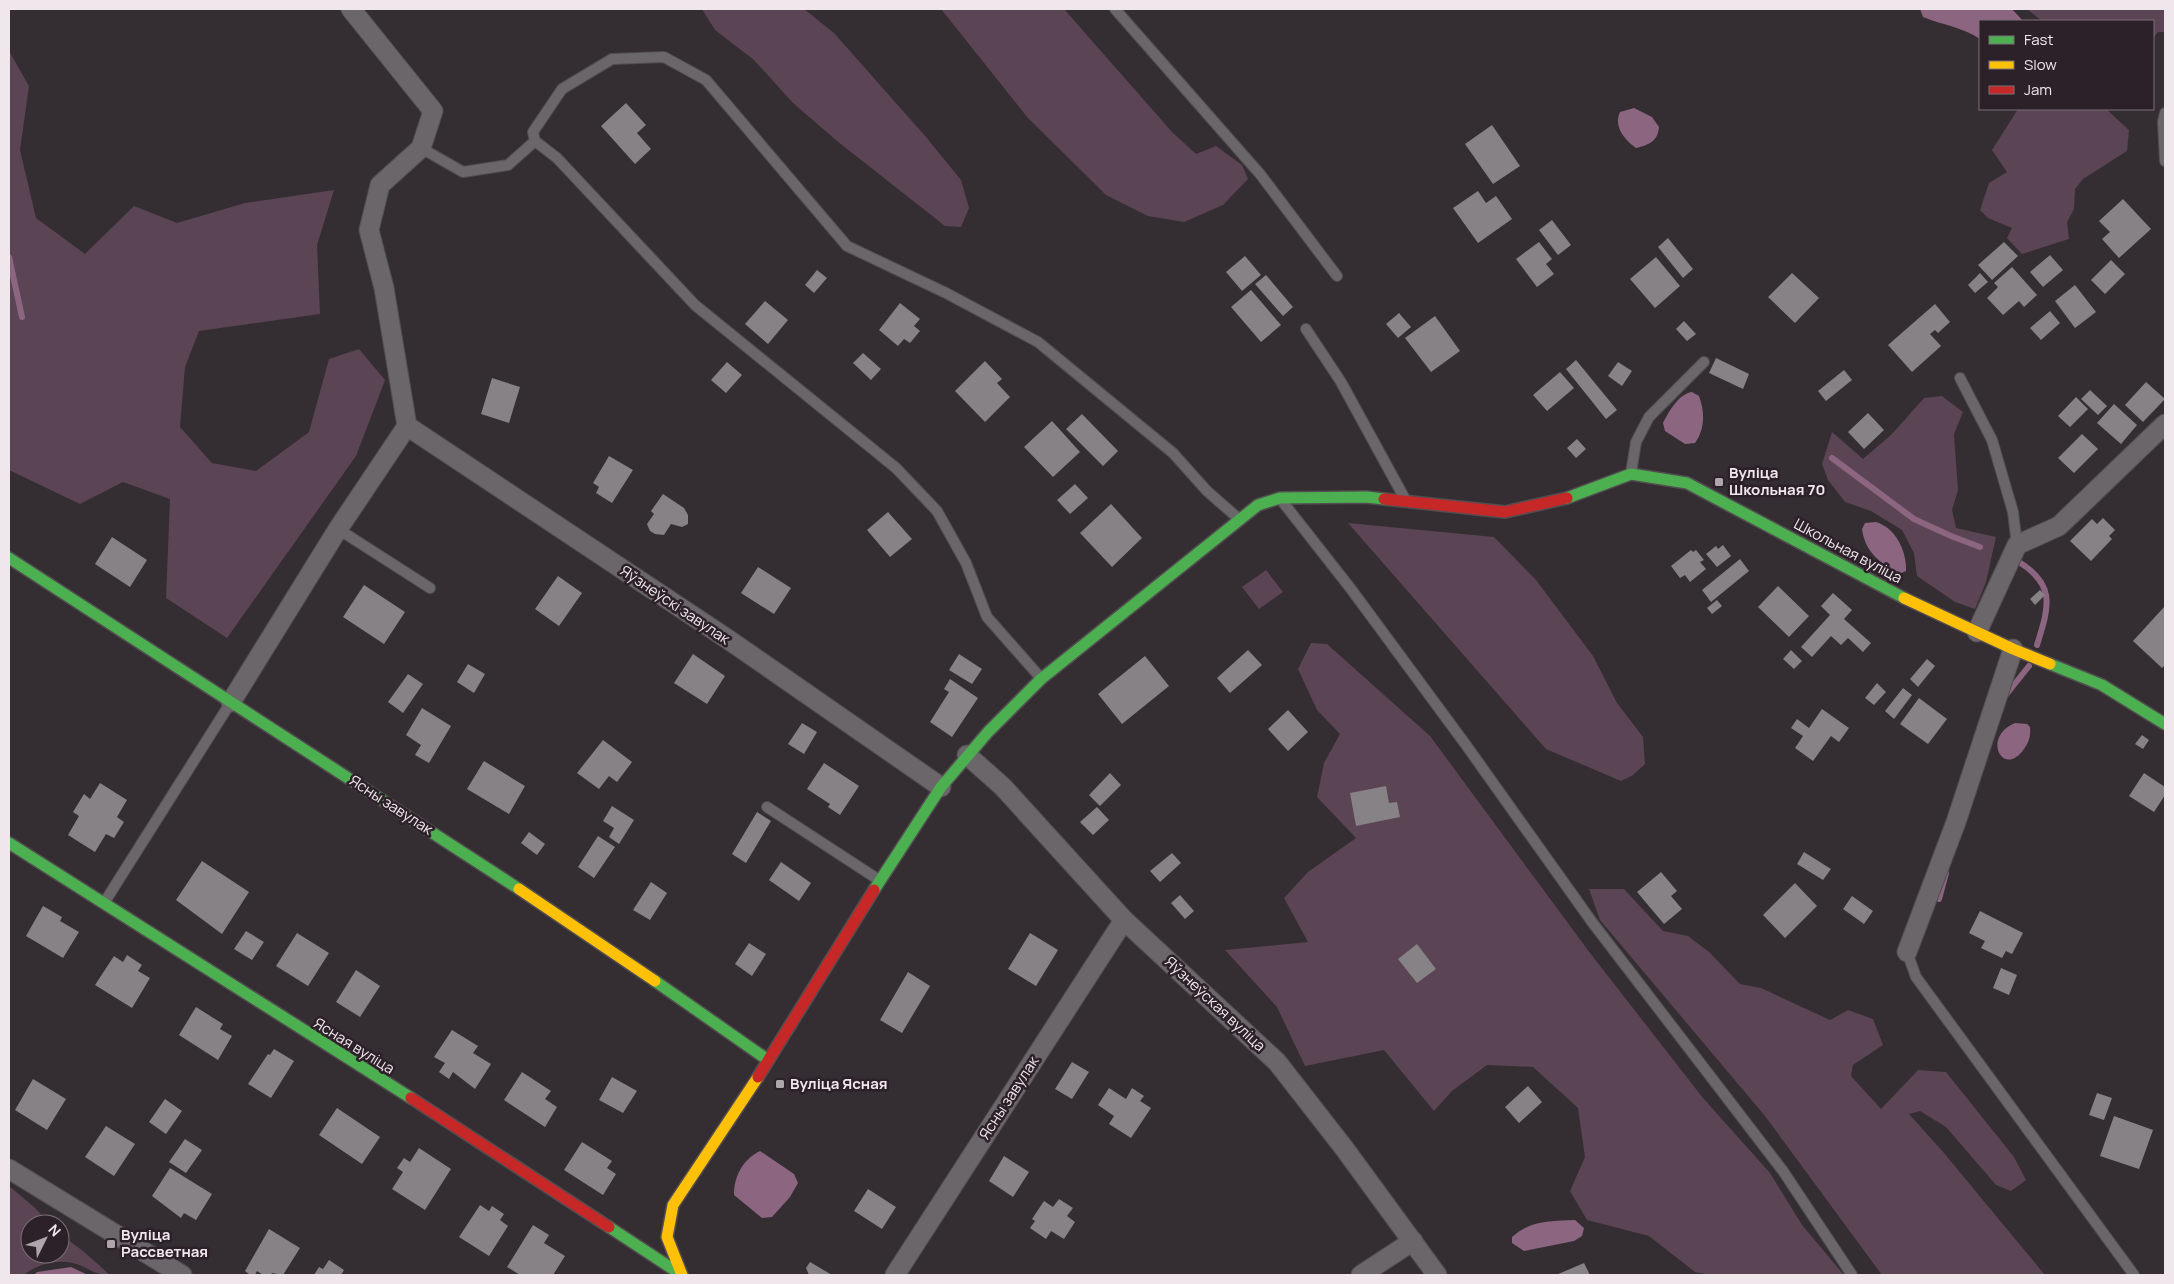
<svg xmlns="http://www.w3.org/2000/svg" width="2174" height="1284" font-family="Manrope,sans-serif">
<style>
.green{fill:#5b4454}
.water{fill:#8c6580}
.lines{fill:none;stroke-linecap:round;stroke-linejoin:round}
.stream{stroke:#8c6580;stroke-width:6}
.building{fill:#878285}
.lane-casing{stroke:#524d50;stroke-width:12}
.street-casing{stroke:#524d50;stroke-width:21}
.fast-casing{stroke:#524d50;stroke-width:14}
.slow-casing{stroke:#524d50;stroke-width:14}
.jam-casing{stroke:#524d50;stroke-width:14}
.lane{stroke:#6a6669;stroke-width:10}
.street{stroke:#6a6669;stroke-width:19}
.fast{stroke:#4caf50;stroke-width:11}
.slow{stroke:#ffc107;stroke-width:11}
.jam{stroke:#c62828;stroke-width:11}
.poi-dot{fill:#aea6ab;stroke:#2d2129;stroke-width:2}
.labels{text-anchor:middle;stroke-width:5;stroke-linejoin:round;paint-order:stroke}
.poi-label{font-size:15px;font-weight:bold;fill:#efe7ec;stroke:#2d2129;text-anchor:start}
.street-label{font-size:15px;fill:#efe7ec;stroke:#2d2129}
</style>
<rect width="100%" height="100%" fill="#342e32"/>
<!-- green -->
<path class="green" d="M702,9H804L834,33L926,137L961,180L969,208L961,227L945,226L837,141L793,103L754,60L715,30Z
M941,9H1064L1172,132L1196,154L1216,146L1242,165L1248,179L1223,205L1184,222L1148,216L1106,195L1028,118Z
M2027,9H2165V32H2158L2153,38V21H2042Z
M9,51L29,86L20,150L36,218L85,254L134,206L177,223L245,203L334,190L317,245L320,314L199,331L185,367L180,427L212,463L256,471L309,432L329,359L359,349L385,380L356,456L227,638L166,598L170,499L123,482L80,504L9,470Z
M2018,109H2106L2129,130L2127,151L2083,179L2075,189L2074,209L2067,222L2069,239L2022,254L2007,238L2012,228L1988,218L1980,210L1989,183L2007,172L1992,150Z
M1942,396L1963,412L1954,434L1958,490L1952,510L1956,528L1996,537L1986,582L1975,609L1955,602L1917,576L1914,553L1902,530L1871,511L1845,502L1828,480L1822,464L1832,432L1863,459L1892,434L1924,398Z
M1348,523L1494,537L1536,580L1593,656L1617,703L1643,737L1645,764L1633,775L1621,781L1546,749Z
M1266,570L1283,592L1259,609L1242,587Z
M1311,643L1327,644L1430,736L1590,953L1703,1098L1770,1173L1802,1225L1844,1275H1711L1695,1272L1649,1236L1587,1220L1570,1191L1585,1157L1578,1108L1533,1067L1487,1065L1452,1091L1434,1111L1384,1050L1305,1066L1277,1007L1225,950L1308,942L1284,898L1308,872L1356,838L1317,797L1324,763L1340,734L1317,710L1298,669Z
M1589,889H1624L1663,931L1688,936L1709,952L1740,984L1761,988L1830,1020L1848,1010L1873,1019L1883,1045L1853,1065L1851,1076L1881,1109L1918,1070L1946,1072L2014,1157L2026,1180L2011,1191L1996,1185L1946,1127L1920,1111L1909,1114L1944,1153L2045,1275H1882L1765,1116L1600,920Z
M9,1186L34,1207L50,1224H30V1254H60V1234L83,1251L110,1275C92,1275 89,1267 73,1263C56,1259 37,1264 24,1275H9Z"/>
<!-- water -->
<path class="water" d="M1920,9H2012L2023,21H1980V39C1963,27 1942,25 1923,17Z
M1634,108L1652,117L1659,127C1658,141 1649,145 1636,148C1625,140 1613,127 1620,112Z
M1692,392L1699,396C1705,412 1705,429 1695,443L1685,444L1665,431L1663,423C1669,412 1678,394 1692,392Z
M1876,522C1896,528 1907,552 1906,571L1899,574C1880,563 1865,552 1862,529L1865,523Z
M2015,723L2027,724L2030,727C2031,736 2029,742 2024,749C2003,779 1981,737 2015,723Z
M760,1151L794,1174L798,1183L790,1197L772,1217L762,1218L734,1195C734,1177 742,1160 760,1151Z
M1575,1220L1584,1228L1582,1236L1574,1241L1524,1251L1512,1243V1237C1530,1220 1552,1221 1575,1220Z
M71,1267L88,1275H34L37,1272Z"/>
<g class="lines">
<!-- stream -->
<path class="stream" d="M9,257L22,317
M1832,458L1914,519L1951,536L1980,547
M2014,559C2056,583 2050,604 2037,645
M2005,696L2029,666
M1939,899L1946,873"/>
</g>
<!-- building -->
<path class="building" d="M626,103L646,125L637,133L651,149L635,164L601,126Z
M1492,125L1520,166L1493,184L1465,144Z
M1478,191L1486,203L1496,196L1512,219L1478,243L1453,208Z
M2123,199L2151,229L2119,258L2102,239L2110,232L2099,221Z
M1552,220L1571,245L1558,255L1539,230Z
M1668,238L1693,269L1683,278L1658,247Z
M1539,242L1552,259L1546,264L1554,274L1537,287L1516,259Z
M2004,242L2018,256L1992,280L1978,265Z
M2050,255L2063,270L2043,287L2030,272Z
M1245,256L1261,275L1242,291L1226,272Z
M1656,257L1680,286L1655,308L1630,279Z
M2111,260L2125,274L2105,294L2091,280Z
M2012,267L2037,295L2024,307L2019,301L2003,315L1987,298L1998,287L1994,283Z
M817,270L827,278L814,293L805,285Z
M1792,273L1819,298L1795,323L1768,297Z
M1980,273L1988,282L1975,293L1968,285Z
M1266,275L1293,307L1283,316L1255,284Z
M2075,285L2096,312L2075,328L2055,301Z
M1251,290L1281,325L1261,342L1231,307Z
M765,301L788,320L768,344L745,324Z
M900,303L920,319L914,326L920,331L910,343L904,339L898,346L879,330Z
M1935,304L1950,322L1938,333L1935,330L1930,334L1941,346L1912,372L1888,345Z
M2050,311L2060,323L2041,340L2030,328Z
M1399,313L1411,327L1398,338L1386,324Z
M1435,316L1460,351L1431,372L1405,338Z
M1684,321L1696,334L1687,341L1676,329Z
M863,353L881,369L871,380L853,363Z
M1716,358L1749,374L1743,389L1709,373Z
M1576,360L1617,410L1606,419L1566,369Z
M985,361L1002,379L997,383L1010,397L985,422L955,391Z
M727,362L742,375L726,393L711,380Z
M1618,362L1632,371L1622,386L1608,376Z
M1844,370L1852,380L1826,401L1818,391Z
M1560,372L1574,388L1547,411L1533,395Z
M492,378L520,387L509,423L481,414Z
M2146,382L2165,399L2143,422L2125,405Z
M2090,390L2107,406L2098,415L2081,399Z
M2076,397L2088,409L2070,427L2058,416Z
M2114,404L2137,425L2121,444L2097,423Z
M1868,413L1884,430L1864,449L1848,432Z
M1082,414L1118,451L1103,466L1066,429Z
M1052,421L1080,452L1053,477L1024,447Z
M2082,434L2098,449L2074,473L2058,458Z
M1577,439L1586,449L1576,458L1567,448Z
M609,456L633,470L612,503L596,493L599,487L593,483Z
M1075,484L1088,498L1070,514L1057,500Z
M663,494L684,508L688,515V524L682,527L671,524L664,535L655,534L650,531L647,524L654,514L651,511Z
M1111,504L1142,538L1112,567L1080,533Z
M888,512L912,539L890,557L867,530Z
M2103,518L2115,530L2109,536L2112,539L2091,561L2070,541L2092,519L2097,524Z
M112,537L147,560L130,587L95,564Z
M1723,545L1731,556L1717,567L1706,554L1716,546L1718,549Z
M1691,550L1693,552L1696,550L1704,560L1700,562L1706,569L1690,582L1685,575L1680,578L1671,566Z
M1740,559L1749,571L1711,602L1702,590Z
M758,567L791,588L774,614L741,593Z
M558,576L582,593L559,626L535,609Z
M364,585L405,612L384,644L343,617Z
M1778,586L1809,616L1789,637L1758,607Z
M2040,590L2045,595L2035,605L2030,599Z
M1833,593L1852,610L1844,619L1871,643L1863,652L1848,638L1841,645L1831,636L1812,657L1801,647L1830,615L1821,606Z
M1717,600L1722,606L1712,614L1707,608Z
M2165,606V665L2162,668L2133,641Z
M1248,650L1262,665L1230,693L1217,678Z
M1791,650L1802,661L1794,669L1783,659Z
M693,654L725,676L707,704L674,683Z
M959,654L982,669L972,684L949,670Z
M1145,656L1169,686L1122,724L1098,694Z
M1927,659L1935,666L1918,687L1910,679Z
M468,664L485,674L474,693L457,682Z
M408,674L423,684L403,713L388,702Z
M950,679L978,698L952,737L930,722L949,692L944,689Z
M1877,683L1886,692L1874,705L1865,698Z
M1903,688L1912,695L1894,719L1885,711Z
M1919,698L1947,719L1928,744L1900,724Z
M422,708L451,726L429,763L415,755L421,745L406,735Z
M1822,709L1849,728L1839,742L1831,736L1813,761L1795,748L1803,736L1791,728L1797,719L1809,728Z
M1288,710L1308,732L1288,751L1268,729Z
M802,723L817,732L804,754L788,744Z
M2142,735L2149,740L2143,749L2135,744Z
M603,740L632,762L617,782L609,776L599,789L577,773Z
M484,761L525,786L509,814L467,789Z
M824,763L859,786L840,815L828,807L830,804L807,789Z
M1110,773L1121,785L1100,806L1089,795Z
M2144,773L2165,787V795L2154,812L2129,796Z
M100,783L127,800L117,817L124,822L114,838L106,834L95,852L68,835L79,816L73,812L84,794L90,799Z
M1386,786L1389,803L1397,802L1400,817L1356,826L1350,793Z
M612,806L634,820L619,844L609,837L614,828L603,821Z
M1097,807L1109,820L1093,835L1080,822Z
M757,812L771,821L746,863L732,854Z
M529,832L545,844L537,855L521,843Z
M598,836L615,847L594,878L578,867Z
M1804,852L1831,869L1823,880L1797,864Z
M1172,853L1181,863L1160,882L1150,871Z
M202,861L249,892L222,934L176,900Z
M781,862L811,883L799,901L769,880Z
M1661,872L1677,891L1671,896L1682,909L1664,924L1637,892Z
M651,882L667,893L650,920L633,910Z
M1795,883L1817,906L1785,938L1763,915Z
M1180,895L1194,911L1185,919L1171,903Z
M1852,896L1873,911L1864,924L1843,909Z
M43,906L62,917L60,921L79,932L63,958L26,936Z
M1980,911L2023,933L2012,954L2006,951L2002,958L1981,948L1985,941L1969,933Z
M246,931L264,942L252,960L234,949Z
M297,933L329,953L308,986L276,966Z
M1030,933L1058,950L1036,986L1008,969Z
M749,943L766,954L752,976L735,964Z
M1417,944L1436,969L1417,983L1398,959Z
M127,955L142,965L138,971L150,978L132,1008L95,985L114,956L123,962Z
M2001,968L2017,975L2009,995L1993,988Z
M356,970L380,986L360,1017L336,1002Z
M908,972L930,986L902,1033L880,1020Z
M196,1007L223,1024L220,1029L232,1036L218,1060L179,1035Z
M452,1030L478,1046L473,1053L491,1064L475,1089L453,1072L449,1079L439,1072L445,1063L434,1057Z
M274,1049L294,1061L271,1098L248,1084L268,1054L270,1055Z
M1072,1062L1089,1072L1072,1099L1055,1089Z
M522,1072L551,1091L545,1099L557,1107L545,1127L504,1100Z
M612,1077L637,1091L623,1113L599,1100Z
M33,1079L66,1099L47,1130L15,1110Z
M1528,1086L1542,1102L1519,1123L1505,1107Z
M1109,1088L1126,1099L1132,1088L1144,1096L1140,1101L1151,1108L1131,1138L1109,1124L1114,1116L1098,1105Z
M2097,1093L2112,1098L2104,1120L2089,1115Z
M165,1099L182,1111L166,1134L149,1122Z
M337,1108L380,1137L362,1164L319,1135Z
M2114,1116L2153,1130L2139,1169L2100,1156Z
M106,1126L135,1144L114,1176L85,1157Z
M185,1139L202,1150L186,1173L169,1162Z
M582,1142L612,1161L607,1168L616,1174L603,1195L564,1170Z
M419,1148L451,1169L425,1210L392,1189L403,1172L397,1168L404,1158L410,1162Z
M1004,1156L1029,1172L1013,1197L989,1181Z
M170,1168L212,1194L196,1220L184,1213L181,1218L152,1196Z
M868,1189L896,1207L882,1229L854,1211Z
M1059,1199L1073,1208L1067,1216L1075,1222L1064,1239L1051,1231L1046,1239L1030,1228L1035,1221L1032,1219L1044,1201L1053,1207Z
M480,1205L489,1211L492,1206L504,1214L500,1220L508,1226L489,1256L459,1237Z
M533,1225L549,1235L544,1243L565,1256L553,1275H520L507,1267Z
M269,1229L300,1248L283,1275L272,1273L271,1275H263L257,1271L255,1275H250L245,1271Z
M329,1260L344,1270L341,1275H314L319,1267L323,1269Z
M810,1262L832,1275H809L806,1268Z
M1584,1263L1590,1275H1556Z"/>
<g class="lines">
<defs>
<path id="lane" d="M1115,9L1260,174L1337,276
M2165,113L2163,122L2165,161
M421,148L463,172L508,165L535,141
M1306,329L1341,382L1405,499
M1960,378L1992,440L2013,512L2017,545
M1631,473L1636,442L1649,417L1704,362
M1282,501L1351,589L1466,745L1592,922L1783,1171L1852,1275
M338,529L430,588
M1040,677L987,617L966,563L937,511L896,468L695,305L557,158L535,141L533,132L562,89L612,59L664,57L706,80L847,246L946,293L1038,342L1173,453L1207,491L1239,519
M767,807L879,880
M104,903L231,702
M1907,952L1916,977L2134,1275"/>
<path id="street" d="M407,426L729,640L941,787
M1977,632L2017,545L2059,526L2165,424
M231,702L338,529L407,426L384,288L369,230L380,185L421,148L433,111L351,9
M967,755L1003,787L1124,920L1277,1062L1344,1148L1437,1275
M1907,952L1956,822L2013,649
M9,1169L182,1275
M895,1275L1124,920
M1361,1275L1413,1241"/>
<path id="fast" d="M1567,498L1631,474L1687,483L1904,598
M9,558L519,889
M2050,664L2102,685L2165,724
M9,843L411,1098
M874,890L941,787L988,732L1041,679L1258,505L1280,498L1366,497L1384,499
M655,981L768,1060
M609,1227L682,1275"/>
<path id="slow" d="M1904,598L2013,649L2050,664
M519,889L655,981
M682,1275L667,1237L673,1205L758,1077"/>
<path id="jam" d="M1384,499L1505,512L1567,498
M758,1077L874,890
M411,1098L609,1227"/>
</defs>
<!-- lane casing -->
<use href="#lane" class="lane-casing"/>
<!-- street casing -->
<use href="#street" class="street-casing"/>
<!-- fast casing -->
<use href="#fast" class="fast-casing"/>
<!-- slow casing -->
<use href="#slow" class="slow-casing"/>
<!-- jam casing -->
<use href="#jam" class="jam-casing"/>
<!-- lane -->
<use href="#lane" class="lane"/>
<!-- street -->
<use href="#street" class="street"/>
<!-- fast -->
<use href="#fast" class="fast"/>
<!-- slow -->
<use href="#slow" class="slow"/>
<!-- jam -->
<use href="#jam" class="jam"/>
</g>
<!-- markers -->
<g class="poi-dot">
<rect x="1714" y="477" width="10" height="10" rx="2.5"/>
<rect x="775" y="1079" width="10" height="10" rx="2.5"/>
<rect x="106" y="1239" width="10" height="10" rx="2.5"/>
</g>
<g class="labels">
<!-- poi labels -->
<g class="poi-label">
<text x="1729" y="478">Вуліца<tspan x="1729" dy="17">Школьная 70</tspan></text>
<text x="790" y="1089">Вуліца Ясная</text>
<text x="121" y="1240">Вуліца<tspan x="121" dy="17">Рассветная</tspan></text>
</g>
<!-- street labels -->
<g class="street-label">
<text transform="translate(1848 551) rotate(28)" y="5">Школьная вуліца</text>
<text transform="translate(675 605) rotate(34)" y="5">Яўзнеўскі завулак</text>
<text transform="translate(391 805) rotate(33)" y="5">Ясны завулак</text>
<text transform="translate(1215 1004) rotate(43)" y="5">Яўзнеўская вуліца</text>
<text transform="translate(354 1046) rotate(32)" y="5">Ясная вуліца</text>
<text transform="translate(1009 1098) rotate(-57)" y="5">Ясны завулак</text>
</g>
</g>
<!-- border -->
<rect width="2174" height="1284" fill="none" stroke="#efe7ec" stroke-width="20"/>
<!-- legend -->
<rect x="1979" y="20" width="175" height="90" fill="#2d2129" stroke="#7b7077"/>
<rect x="1989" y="36" width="25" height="8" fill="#4caf50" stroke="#7b7077"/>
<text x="2024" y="45" font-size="15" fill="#efe7ec">Fast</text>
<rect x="1989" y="61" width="25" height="8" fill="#ffc107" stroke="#7b7077"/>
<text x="2024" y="70" font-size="15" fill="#efe7ec">Slow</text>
<rect x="1989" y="86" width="25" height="8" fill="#c62828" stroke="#7b7077"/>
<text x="2024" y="95" font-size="15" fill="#efe7ec">Jam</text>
<!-- north arrow -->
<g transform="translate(45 1239) rotate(48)"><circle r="24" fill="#2d2129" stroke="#7b7077"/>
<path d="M0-4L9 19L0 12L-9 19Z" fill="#aea6ab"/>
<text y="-8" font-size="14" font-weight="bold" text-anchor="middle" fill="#efe7ec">N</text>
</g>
</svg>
